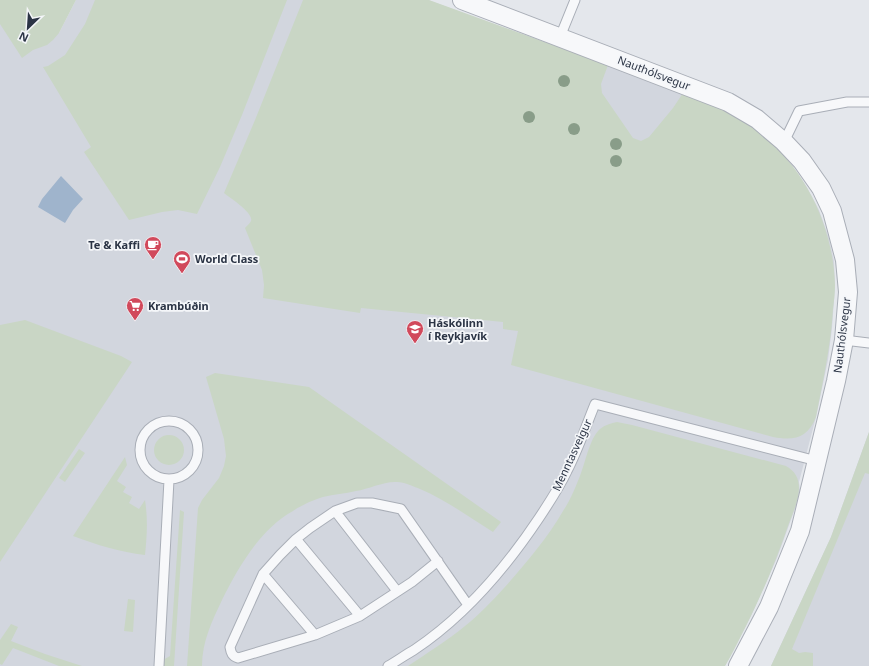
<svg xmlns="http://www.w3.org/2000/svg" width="869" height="666" font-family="'Noto Sans',sans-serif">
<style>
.built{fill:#d2d6de}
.green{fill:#c9d6c5}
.water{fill:#9fb4cc}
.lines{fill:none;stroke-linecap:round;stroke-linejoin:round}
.lane-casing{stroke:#a9aeb7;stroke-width:11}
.street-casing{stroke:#a9aeb7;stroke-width:20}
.lane{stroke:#f7f8fa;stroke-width:9}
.street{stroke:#f7f8fa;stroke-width:18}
.tree{fill:#899d89}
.labels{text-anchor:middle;stroke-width:3.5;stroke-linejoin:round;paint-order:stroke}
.street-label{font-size:11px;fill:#2b3445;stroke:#f4f6f9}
.poi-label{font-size:11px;font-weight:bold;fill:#2b3445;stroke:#f4f6f9;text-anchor:start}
</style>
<rect width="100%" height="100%" fill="#e4e7ec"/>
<!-- built -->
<path class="built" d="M76,0H428L683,93L757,131L773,146L791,165L806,186L819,210L829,238L834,261L835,286L832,328L828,360L816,417L799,482L800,490L796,506L777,558L751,616L725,666H0V1L59,33Z
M869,432V666H771L831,537Z"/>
<!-- green -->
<path class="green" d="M0,0H76L59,33L53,40L47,45L33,50L22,58L0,24Z
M95,0H287L242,115L220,167L197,214L178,210L162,212L129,220L84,152L91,147L43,67L48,66L65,55L85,24Z
M303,0H429L608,65L601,84L602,93L633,138L641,141L649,137L673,108L683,93C702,101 721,108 738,118C797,152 833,218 835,285C835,293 834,301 833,309C831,345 823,381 816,417C808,438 794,441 773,437L511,365L518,331L503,329V322L361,308L360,313L263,298L264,285L262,270L245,228C247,226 250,223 251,221C254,213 230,198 224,193L255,120Z
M25,320L121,356L132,362L0,562V325Z
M215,373L309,387L501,522L493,532C469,517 446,500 420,489C412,486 405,482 397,482C384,481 369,489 356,491C345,494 334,494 323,497C315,499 300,506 293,511C260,529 238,568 222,600C212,621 202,642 202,666H187L198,508L202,500L219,478L224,466L226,456L224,439L206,377Z
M617,422L632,425L786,466C795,471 799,478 799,488C799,500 792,515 788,526C775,564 759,601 741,636C736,646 731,656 725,666H408C427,653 447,641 465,626C479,615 492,601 504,588C525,564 547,539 563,511C570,501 577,484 581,473C586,460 590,438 600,429C605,425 611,423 617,422Z
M869,432V474L865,473L792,649L799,653L805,652L813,653V666H771L831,537Z
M154 450a15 15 0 1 1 30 0a15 15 0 1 1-30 0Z
M79,449L85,453L65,482L59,478Z
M125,457L127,465L117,481L126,487L123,492L132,497L129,503L139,509L145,500C148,519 147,536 145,555C120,552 97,545 73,536Z
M180,510L184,512L174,666H162L163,660L170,656Z
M128,599L135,600L133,632L124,631Z
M11,624L18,627L11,641L45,654L82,666H59L13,648L2,665L0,664V640Z"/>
<!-- water -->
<path class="water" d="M61,176L83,199L73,210L65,223L38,207L42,199Z"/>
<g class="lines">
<defs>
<path id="lane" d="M560,37L575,0
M784,142L799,111L847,102H869
M844,340L869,343
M140 450a29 29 0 1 1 58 0a29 29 0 1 1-58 0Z
M335,511L397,591
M296,539L360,616
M438,561L412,582L360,616L315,635L238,658C232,656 231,653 230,647L263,574L280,555L296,539L310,528L335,511L357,503H372L401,509L468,605
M263,574L315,635
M159,666L169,480
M388,666C397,661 405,655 414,650C465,616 505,569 539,518C549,503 559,488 567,471C578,450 586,426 595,404L817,461"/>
<path id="street" d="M462,0L728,102L757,119L784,142L802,161L821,188L832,211L845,260L848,292L844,340L836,381L800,531L769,607L738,666"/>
</defs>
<!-- lane casing -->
<use href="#lane" class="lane-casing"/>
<!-- street casing -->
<use href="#street" class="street-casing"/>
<!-- lane -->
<use href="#lane" class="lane"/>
<!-- street -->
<use href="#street" class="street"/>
</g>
<!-- trees -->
<g class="tree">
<circle cx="564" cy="81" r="6"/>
<circle cx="529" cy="117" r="6"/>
<circle cx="574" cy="129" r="6"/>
<circle cx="616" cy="144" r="6"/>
<circle cx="616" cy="161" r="6"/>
</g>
<!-- icons -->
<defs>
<symbol id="cafe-pin" viewBox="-11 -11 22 30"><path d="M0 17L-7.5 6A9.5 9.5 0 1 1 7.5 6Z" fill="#d1495b" stroke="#f4f6f9"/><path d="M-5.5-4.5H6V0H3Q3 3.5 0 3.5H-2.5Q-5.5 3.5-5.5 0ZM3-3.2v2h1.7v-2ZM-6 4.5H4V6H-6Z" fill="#fff"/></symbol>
<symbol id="stadium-pin" viewBox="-11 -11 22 30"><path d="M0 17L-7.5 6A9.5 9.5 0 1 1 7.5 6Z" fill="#d1495b" stroke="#f4f6f9"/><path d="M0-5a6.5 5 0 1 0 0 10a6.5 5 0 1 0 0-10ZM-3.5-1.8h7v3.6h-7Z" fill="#fff"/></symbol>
<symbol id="supermarket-pin" viewBox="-11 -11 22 30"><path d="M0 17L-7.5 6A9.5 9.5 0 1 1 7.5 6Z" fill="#d1495b" stroke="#f4f6f9"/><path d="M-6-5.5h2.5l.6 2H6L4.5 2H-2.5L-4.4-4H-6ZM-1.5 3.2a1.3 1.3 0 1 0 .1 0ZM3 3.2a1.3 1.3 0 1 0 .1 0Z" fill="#fff"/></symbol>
<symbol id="university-pin" viewBox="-11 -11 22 30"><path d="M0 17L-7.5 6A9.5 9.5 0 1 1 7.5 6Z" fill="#d1495b" stroke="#f4f6f9"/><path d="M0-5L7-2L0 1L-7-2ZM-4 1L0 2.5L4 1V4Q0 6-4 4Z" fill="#fff"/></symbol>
</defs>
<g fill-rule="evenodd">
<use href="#cafe-pin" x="143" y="235" width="20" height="27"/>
<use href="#stadium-pin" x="172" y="249" width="20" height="27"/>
<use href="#supermarket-pin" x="125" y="296" width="20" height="27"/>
<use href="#university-pin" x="405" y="319" width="20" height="27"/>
</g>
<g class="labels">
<!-- street labels -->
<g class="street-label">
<text transform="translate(654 73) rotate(21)" y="4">Nauthólsvegur</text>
<text transform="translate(842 335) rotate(-83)" y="4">Nauthólsvegur</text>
<text transform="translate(572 455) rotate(-65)" y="4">Menntasveigur</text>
</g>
<!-- poi labels -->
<g class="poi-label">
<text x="140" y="249" text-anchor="end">Te &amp; Kaffi</text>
<text x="195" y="263">World Class</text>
<text x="148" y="310">Krambúðin</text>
<text x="428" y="327">Háskólinn<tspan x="428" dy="13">í Reykjavík</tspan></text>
</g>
</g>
<!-- north arrow -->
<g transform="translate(28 28) rotate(205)" stroke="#f4f6f9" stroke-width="3" paint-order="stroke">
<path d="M0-3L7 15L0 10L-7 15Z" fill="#2b3445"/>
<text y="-6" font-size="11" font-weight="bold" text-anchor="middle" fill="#2b3445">N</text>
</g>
</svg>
